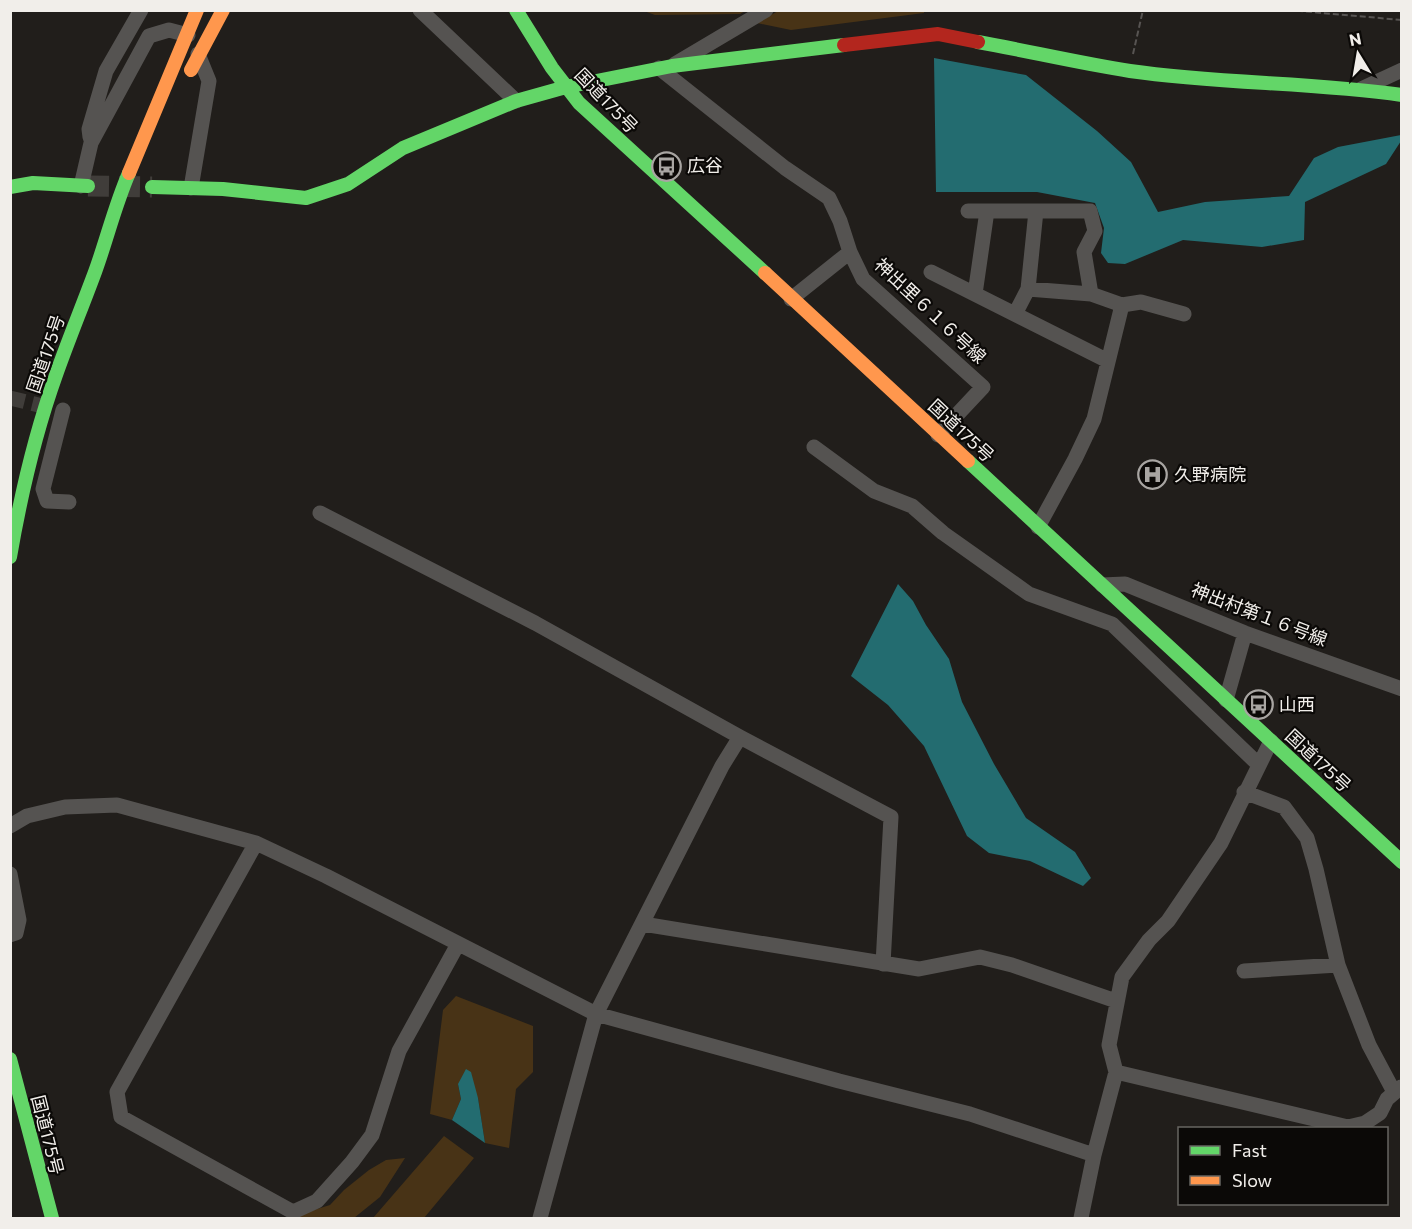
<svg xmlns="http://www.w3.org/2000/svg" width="1412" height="1229" font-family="Commissioner,'Noto Sans JP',sans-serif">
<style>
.green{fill:#483316}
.water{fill:#236c70}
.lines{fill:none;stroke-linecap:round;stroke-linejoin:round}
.street-tunnel{stroke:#403d3a;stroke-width:15;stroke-dasharray:15 8;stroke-linecap:butt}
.secondary-tunnel{stroke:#403d3a;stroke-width:21;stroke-dasharray:21 10;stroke-linecap:butt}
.path{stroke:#575452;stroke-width:2;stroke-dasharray:6 3;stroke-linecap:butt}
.street{stroke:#555351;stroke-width:15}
.fast{stroke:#63d668;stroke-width:14}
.slow{stroke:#ff974d;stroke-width:14}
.jam{stroke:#b3261e;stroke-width:14}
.labels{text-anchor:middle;stroke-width:4.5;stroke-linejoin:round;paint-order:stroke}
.street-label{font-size:18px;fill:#f1eeea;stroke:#0b0907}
.poi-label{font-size:18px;fill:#f1eeea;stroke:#0b0907;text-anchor:start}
</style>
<rect width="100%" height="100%" fill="#211e1b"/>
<!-- green -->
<path class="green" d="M924,10V13L791,30L757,23L778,11Z
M644,11H745L740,14L655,15Z
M456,996L533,1026V1072L516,1089L509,1148L485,1143L478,1098L458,1084L461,1099L452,1120L430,1114L443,1010Z
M444,1136L474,1158L424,1218H373Z
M405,1158L380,1197L354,1218H288L330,1205L344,1190L369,1170L386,1160Z"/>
<!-- water -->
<path class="water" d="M934,58L1026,75L1097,131L1131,162L1158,212L1205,202L1289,196L1314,158L1338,147L1401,135V141L1386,164L1305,202L1304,240L1262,247L1183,240L1125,264L1108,263L1101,253L1104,228L1095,203L1037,192H936Z
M898,584L913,601L926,625L949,659L962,702L994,764L1026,818L1075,852L1091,878L1083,886L1030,861L989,853L967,836L924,746L888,705L851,676Z
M466,1069L471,1072L478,1098L485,1143L452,1120L461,1099L458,1084Z"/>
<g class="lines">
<!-- street-tunnel -->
<path class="street-tunnel" d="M10,398L51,408"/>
<!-- secondary-tunnel -->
<path class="secondary-tunnel" d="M88,186L152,187"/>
<!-- path -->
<path class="path" d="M1288,10L1402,20
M1133,54L1143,10"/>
<!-- street -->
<path class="street" d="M420,10L516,101
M675,64L766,10
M659,68L785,168L829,198L840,221L850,252L863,279L983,387L938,435
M1361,89L1402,70
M90,137L89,129L106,71L141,10
M81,186L91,143L149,36L169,30L188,35
M191,188L209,81L198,54
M968,211H1090L1095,231L1084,252L1091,294L1122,305
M931,272L1108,361
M1028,289L1091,294
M975,294L987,211
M791,299L850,252
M1015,314L1028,289L1036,211
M63,410L43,489L47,501L69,502
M814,447L874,491L912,506L943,533L1029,594L1112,624L1259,765
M320,513L535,623L740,737L891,817L883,964
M1038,527L1075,459L1094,419L1122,305L1141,302L1184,314
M1102,585L1125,584L1245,633L1402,689
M1226,700L1245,633
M1244,792L1284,807L1307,838L1316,869L1338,965L1369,1045L1394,1092
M10,826L27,816L65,807L117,805L256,843L326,876L596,1014L839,1081L970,1114L1094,1155
M256,843L117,1092L121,1117L293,1212L317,1201L352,1162L372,1135L399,1051L458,944
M10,874L19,920L16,933L10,935
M643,924L919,969L980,957L1012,965L1116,1001
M1244,971L1338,965
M1116,1072L1348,1127L1365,1123L1380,1113L1387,1099L1401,1087
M540,1218L596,1014L722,766L740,737
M1081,1218L1094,1155L1116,1072L1109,1045L1122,977L1149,940L1168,921L1221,843L1271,741"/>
<!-- fast -->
<path class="fast" d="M516,10L552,68L579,103L765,273
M978,42C1028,51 1079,63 1130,71C1220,84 1312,82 1402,95
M10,187L33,183L88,186
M152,187L223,189L306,198L348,184L403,148L516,101L566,87L672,66L844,45
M968,461L1402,862
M10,557C20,499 36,431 56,375C68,341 82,307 95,272C107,239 115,205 129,173
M10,1059L52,1218"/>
<!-- slow -->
<path class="slow" d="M191,70L223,10
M129,173L197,10
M765,273L968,461"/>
<!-- jam -->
<path class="jam" d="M844,45L938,34L978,42"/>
</g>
<!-- icons -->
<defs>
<symbol id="bus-ring" viewBox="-11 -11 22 22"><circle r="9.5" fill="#0b0907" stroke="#a8a5a2" stroke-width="1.5"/><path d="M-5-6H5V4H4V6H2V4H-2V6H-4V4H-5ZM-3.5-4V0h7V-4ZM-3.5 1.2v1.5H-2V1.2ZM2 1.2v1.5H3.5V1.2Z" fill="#a8a5a2"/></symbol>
<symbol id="hospital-ring" viewBox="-11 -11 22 22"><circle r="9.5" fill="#0b0907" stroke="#a8a5a2" stroke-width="1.5"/><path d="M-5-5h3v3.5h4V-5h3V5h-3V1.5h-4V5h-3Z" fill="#a8a5a2"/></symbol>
</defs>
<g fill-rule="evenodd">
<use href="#bus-ring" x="650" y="150" width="33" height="33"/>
<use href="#hospital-ring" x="1136" y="458" width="33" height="33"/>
<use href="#bus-ring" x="1242" y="688" width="33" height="33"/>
</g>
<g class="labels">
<!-- street labels -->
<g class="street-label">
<text transform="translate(606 101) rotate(46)" y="6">国道175号</text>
<text transform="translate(930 311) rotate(43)" y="6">神出里６１６号線</text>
<text transform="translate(46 354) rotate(-71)" y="6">国道175号</text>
<text transform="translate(961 431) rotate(43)" y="6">国道175号</text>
<text transform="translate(1259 615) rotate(21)" y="6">神出村第１６号線</text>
<text transform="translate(1318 761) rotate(43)" y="6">国道175号</text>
<text transform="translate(47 1135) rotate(76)" y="6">国道175号</text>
</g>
<!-- poi labels -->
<g class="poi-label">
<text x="687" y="172">広谷</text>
<text x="1174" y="481">久野病院</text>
<text x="1279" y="711">山西</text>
</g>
</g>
<!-- border -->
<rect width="1412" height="1229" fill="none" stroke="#f1eeea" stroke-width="24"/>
<!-- legend -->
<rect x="1178" y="1127" width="210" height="78" fill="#0b0907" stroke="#676562" stroke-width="1.5"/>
<rect x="1190" y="1146" width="30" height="9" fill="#63d668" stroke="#676562" stroke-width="1.5"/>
<text x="1232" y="1157" font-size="18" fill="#f1eeea">Fast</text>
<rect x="1190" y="1176" width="30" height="9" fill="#ff974d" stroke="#676562" stroke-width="1.5"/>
<text x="1232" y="1187" font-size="18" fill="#f1eeea">Slow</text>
<!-- north arrow -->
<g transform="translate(1358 54) rotate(349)" stroke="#0b0907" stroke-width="4.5" paint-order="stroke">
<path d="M0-4.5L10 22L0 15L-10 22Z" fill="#f1eeea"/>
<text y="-9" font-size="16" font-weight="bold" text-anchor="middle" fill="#f1eeea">N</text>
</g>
</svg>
